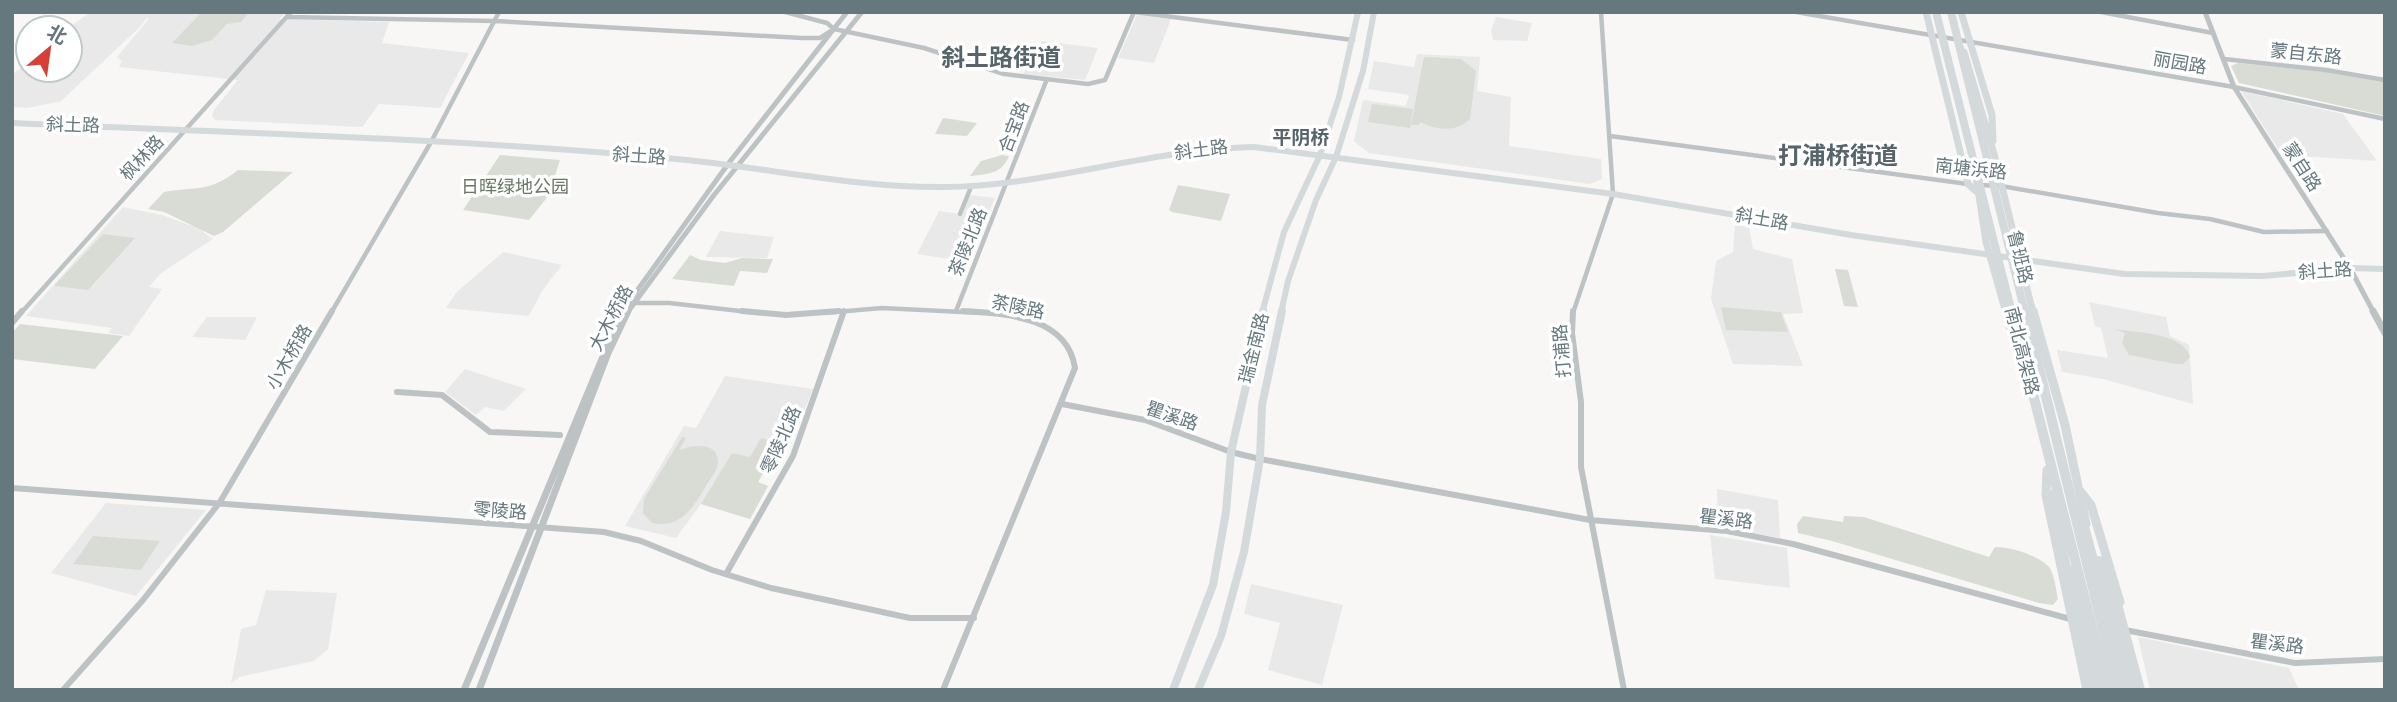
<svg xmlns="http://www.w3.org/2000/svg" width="2397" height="702" font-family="Commissioner,'Noto Sans SC',sans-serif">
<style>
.built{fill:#e9e9e9}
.green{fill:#d9dcd5}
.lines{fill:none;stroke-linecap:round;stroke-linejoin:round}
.minor-far1{stroke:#bdc3c5;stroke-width:4.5}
.minor{stroke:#bdc3c5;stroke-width:6}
.tertiary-far1{stroke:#bdc3c5;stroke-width:5}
.tertiary{stroke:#bdc3c5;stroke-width:7}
.secondary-far1{stroke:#d4d9db;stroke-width:6}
.secondary{stroke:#d4d9db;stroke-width:8}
.primary-far1{stroke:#d4d9db;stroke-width:7}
.primary{stroke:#d4d9db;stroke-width:9}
.trunk-far1{stroke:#d4d9db;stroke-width:8}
.trunk{stroke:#d4d9db;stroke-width:10}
.labels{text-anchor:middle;stroke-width:7;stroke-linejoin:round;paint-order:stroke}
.street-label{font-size:18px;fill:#65787e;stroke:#fff}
.park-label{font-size:18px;fill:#6a7764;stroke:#fff}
.neighbourhood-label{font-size:19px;font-weight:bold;fill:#57656a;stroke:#fff}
.district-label{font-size:24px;font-weight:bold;fill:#57656a;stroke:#fff}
</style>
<rect width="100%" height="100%" fill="#f8f7f5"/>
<!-- built -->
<path class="built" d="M91,12H285L280,19L389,22L382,43L469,53L440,108L379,104L362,127L215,120L212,116L214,110L238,80L119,67L122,61L117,57L148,20L147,17L141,26L61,101L28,108L12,107V75L28,62V70H70V28H68Z
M1137,15L1171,19L1154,63L1118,58Z
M1496,17L1532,23L1527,41L1493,40L1491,30Z
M1042,41L1098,48L1085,80L1023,74Z
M1417,54L1480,57L1477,91L1511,97L1509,146L1601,159L1602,179L1590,184L1369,153L1354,141L1363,100L1406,106L1409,95L1368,89L1374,61L1414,67Z
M2241,91L2343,114L2377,161L2282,155Z
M970,195L995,198L967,262L917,254L939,211L962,214Z
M123,207L162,215L198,228L213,239L161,273L149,287L162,289L129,336L108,333L112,328L26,316Z
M1735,225L1749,227L1753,249L1792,259L1803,313L1783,314L1803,366L1733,364L1711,299L1716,261L1733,252Z
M720,231L774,237L767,258L706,257Z
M503,252L562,265L542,291L529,316L446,308L457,292Z
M2089,302L2166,317L2170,336L2189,345L2193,404L2103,379L2062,372L2057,350L2108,358L2101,328L2095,326Z
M207,317H257L245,340L192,337Z
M465,369L526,389L504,411L485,407L476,415L445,392Z
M725,376L813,389L794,436L789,444L780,443L758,482L768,486L750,519L701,504L676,538L625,526L684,426L696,428Z
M1717,489L1778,500L1780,538L1718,526Z
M106,503L206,510L136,596L51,573Z
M1710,535L1787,548L1790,588L1715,579Z
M1251,584L1343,605L1322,685L1268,670L1280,623L1244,614Z
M266,590L337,593L328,649L314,661L239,677L231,684L241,629L256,625Z
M2138,637L2289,668L2299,690H2150Z"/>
<!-- green -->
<path class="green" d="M202,12L248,14L241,22L227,24L212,40L192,46L172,43Z
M1424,57L1461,59L1476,71L1470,119C1455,133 1437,130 1420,122L1419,125H1411Z
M2238,63L2327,72L2385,81V116L2239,83L2231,66Z
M1372,104L1413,109L1410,128L1368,122Z
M943,118H944L977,123L967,136L935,134Z
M500,155L560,160L549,195L529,220L463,210Z
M1002,155L1009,156C1002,174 988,174 970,176L981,161Z
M238,170L293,172L223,232L214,236L164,212L148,209L164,192C197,186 209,193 238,170Z
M1178,185L1230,194L1221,221L1172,212L1169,210Z
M103,234L135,238L88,290L54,286Z
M690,255L701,260L725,263L742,258L773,259L767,273L740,271L734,286L672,279Z
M1835,269L1848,270L1858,307L1844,306Z
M1721,307L1781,312L1788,332L1726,330Z
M20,324L123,336L95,369L12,359V333Z
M2115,329C2136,333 2183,332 2190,357L2183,364H2176L2129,355L2122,343L2125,333Z
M682,437L686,438L679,450C692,445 718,441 718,462C718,470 710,479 706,486C693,508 681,529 652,523L643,513L644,499Z
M761,438L780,443L758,482L768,486L750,519L701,504L732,453L750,457Z
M1803,516L1843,522L1844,516L1864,517L1989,557L1995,547C2012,547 2036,555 2048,566C2054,571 2056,590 2058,599L2053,605L2039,603L1832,541L1798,533L1797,524Z
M93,536L160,541L141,570L73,564Z"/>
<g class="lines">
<!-- minor-far1 -->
<path class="minor-far1" d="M785,12L827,23L834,29L924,48L1004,74L1088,84L1105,80L1134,12
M1134,12L1353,40
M1796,12L2234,87L2385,119
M2101,12L2213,33
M288,17L495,21L802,38H820L831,31
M2224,59L2326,70L2385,80
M1610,136L1968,184
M1978,185L2001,186L2158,213L2210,219L2264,232L2327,231
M960,214L971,187
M632,303H669L758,313
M956,311L1047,79
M21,313L291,12
M331,313L431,142L499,12
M824,313L882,308L982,313
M1573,313L1613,194L1601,12"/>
<!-- minor -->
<path class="minor" d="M742,311L786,315L839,311
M1573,311L1572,333L1581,402V467L1624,690
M12,323L22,311
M397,392L442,395L490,432L560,435
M1062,404L1145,420L1231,452L1260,459L1590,520L1727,531L1793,544L2074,620
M12,488L604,532L641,541L712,570L771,588L910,618H974
M726,574L793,456L844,311
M2125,630L2295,663L2385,659
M63,690L143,600L220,502L332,311
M943,690L1075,368C1067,316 1006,314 963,311"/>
<!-- tertiary-far1 -->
<path class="tertiary-far1" d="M2205,12L2234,87L2350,268L2374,313
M621,313L728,164L847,12
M627,313L714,195L862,12"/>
<!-- tertiary -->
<path class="tertiary" d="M2373,311L2385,333
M464,690L622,311
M479,690L608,353L628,311"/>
<!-- secondary-far1 -->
<path class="secondary-far1" d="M12,123C233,133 455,138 676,159C765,167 854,188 944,187C1049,186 1149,149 1254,147L1613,194L1851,235L2124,274L2263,276L2350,268L2385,269
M1262,313L1284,232L1320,155L1339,97L1358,12
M1281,313L1288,281L1316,200L1336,157L1363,71L1374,12"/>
<!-- secondary -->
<path class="secondary" d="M1173,690L1213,585L1226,512L1231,452L1263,311
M1198,690L1221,636L1244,552L1260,459L1262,405L1282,311"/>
<!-- primary-far1 -->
<path class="primary-far1" d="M1926,12L1968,184L1976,191
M1961,12L1992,115L1993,141
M1964,52L1994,154L2033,313
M1976,176L1986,242L2006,313"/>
<!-- primary -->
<path class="primary" d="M2006,311L2017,351
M2033,311L2065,425L2086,524
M2047,470L2046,495L2087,690
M2080,491L2091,505L2120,602
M2073,570L2101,690
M2106,590L2133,690"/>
<!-- trunk-far1 -->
<path class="trunk-far1" d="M1936,12L2012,313
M1951,12L2025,313"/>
<!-- trunk -->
<path class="trunk" d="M2012,311L2108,690
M2025,311L2118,690
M2054,494L2065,564L2095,690
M2082,519L2128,690
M2099,561L2118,608L2140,690"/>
</g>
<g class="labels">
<!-- street labels -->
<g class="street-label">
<text transform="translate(2306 54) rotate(6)" y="6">蒙自东路</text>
<text transform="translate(2180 63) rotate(10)" y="6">丽园路</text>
<text transform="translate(73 125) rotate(2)" y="6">斜土路</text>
<text transform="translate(1014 127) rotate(-69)" y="6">合宝路</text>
<text transform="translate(1201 150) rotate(-7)" y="6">斜土路</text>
<text transform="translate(639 156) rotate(4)" y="6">斜土路</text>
<text transform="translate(142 158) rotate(-47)" y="6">枫林路</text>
<text transform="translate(2302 167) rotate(57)" y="6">蒙自路</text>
<text transform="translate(1971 169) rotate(6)" y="6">南塘浜路</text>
<text transform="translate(1762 219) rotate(10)" y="6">斜土路</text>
<text transform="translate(968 242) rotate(-68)" y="6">茶陵北路</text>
<text transform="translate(2020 257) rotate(76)" y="6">鲁班路</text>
<text transform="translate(2325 271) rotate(-4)" y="6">斜土路</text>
<text transform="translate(1018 307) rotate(12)" y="6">茶陵路</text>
<text transform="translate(611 318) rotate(-62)" y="6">大木桥路</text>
<text transform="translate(1254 348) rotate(-76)" y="6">瑞金南路</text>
<text transform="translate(1562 351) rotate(-95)" y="6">打浦路</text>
<text transform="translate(2022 351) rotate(76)" y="6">南北高架路</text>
<text transform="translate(289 357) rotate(-60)" y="6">小木桥路</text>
<text transform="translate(1172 416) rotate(19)" y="6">瞿溪路</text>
<text transform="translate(781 440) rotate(-66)" y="6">零陵北路</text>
<text transform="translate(500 511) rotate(4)" y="6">零陵路</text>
<text transform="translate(1726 519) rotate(7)" y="6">瞿溪路</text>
<text transform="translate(2277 644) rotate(7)" y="6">瞿溪路</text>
</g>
<!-- park labels -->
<g class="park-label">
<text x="515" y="193">日晖绿地公园</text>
</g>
<!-- neighbourhood labels -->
<g class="neighbourhood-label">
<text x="1301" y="144">平阴桥</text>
</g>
<!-- district labels -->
<g class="district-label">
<text x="1001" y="66">斜土路街道</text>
<text x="1838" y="164">打浦桥街道</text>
</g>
</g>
<!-- border -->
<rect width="2397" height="702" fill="none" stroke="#65787e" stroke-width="28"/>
<!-- north arrow -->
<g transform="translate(49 49) rotate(29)"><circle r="33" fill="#ffffff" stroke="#c1c9cb" stroke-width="2"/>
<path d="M0-5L12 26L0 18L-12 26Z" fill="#d64037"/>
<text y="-10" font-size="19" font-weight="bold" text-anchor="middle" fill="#65787e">北</text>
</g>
</svg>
